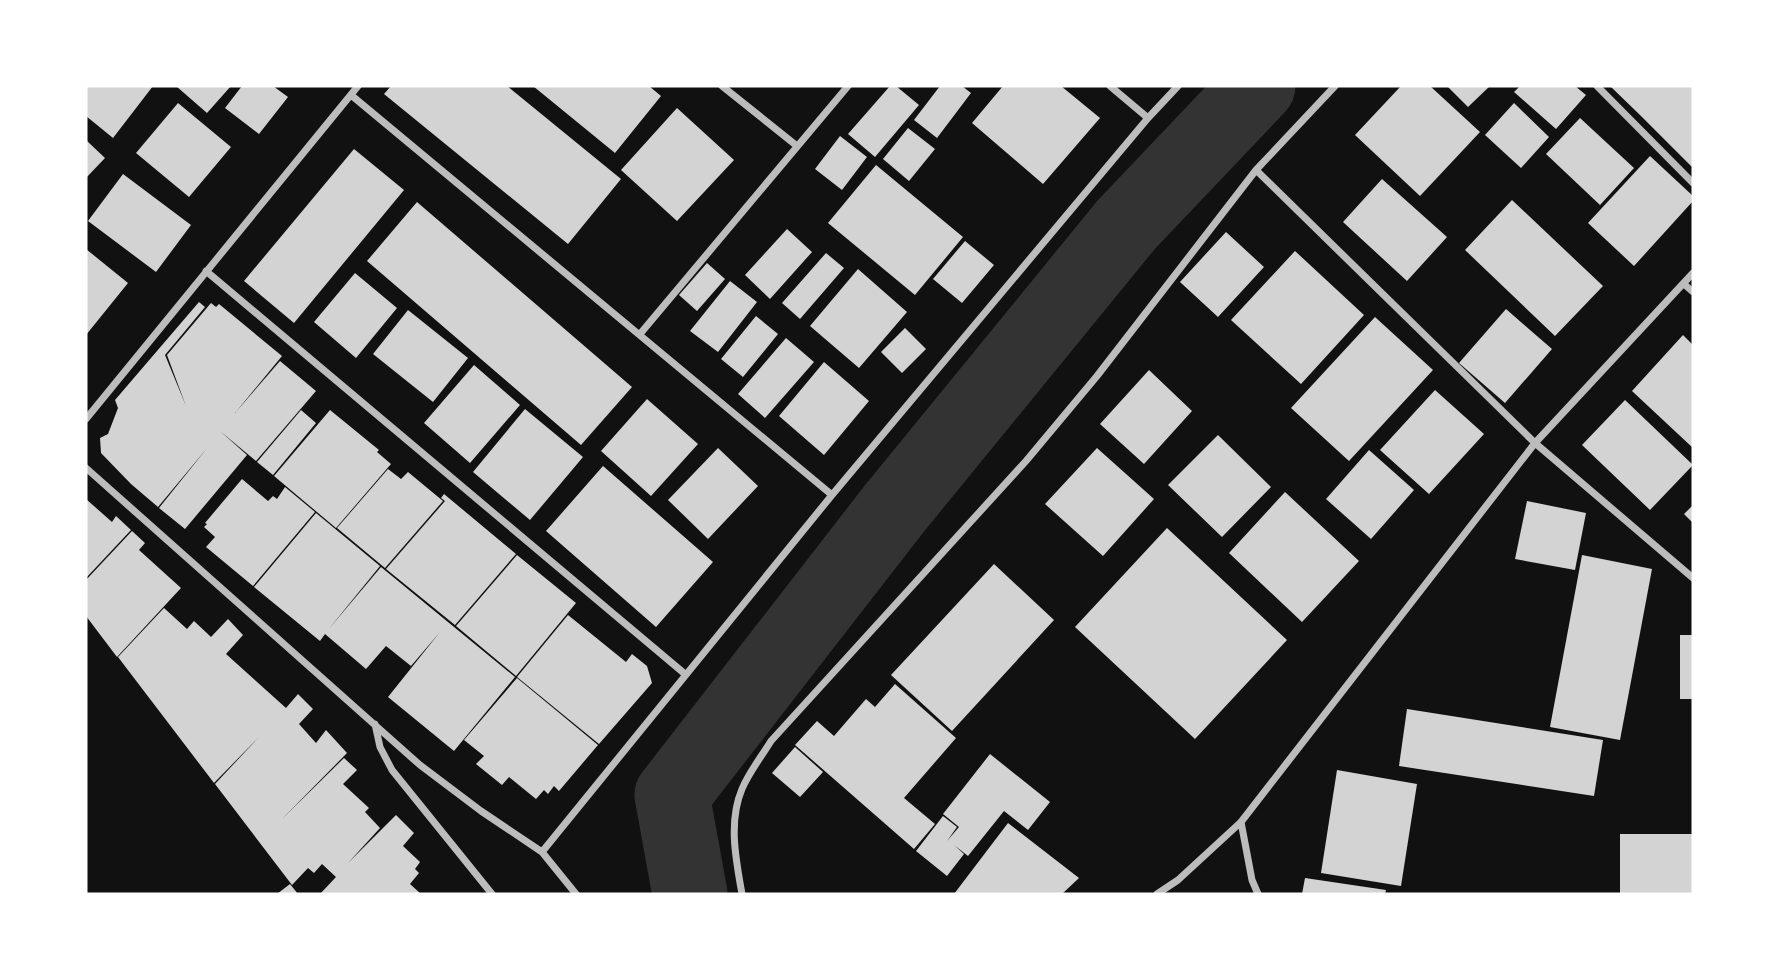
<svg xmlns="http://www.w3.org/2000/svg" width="1779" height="980" font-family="'Source Serif 4',serif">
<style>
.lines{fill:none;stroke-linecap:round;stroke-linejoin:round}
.river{stroke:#333;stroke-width:75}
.building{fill:#d3d3d3}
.minor{stroke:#bcbcbc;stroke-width:7}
</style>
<rect width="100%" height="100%" fill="#111"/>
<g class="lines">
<!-- river -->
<path class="river" d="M690,894L672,795L894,509L1126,225L1258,86"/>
</g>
<!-- building -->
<path class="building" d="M86,86H153L113,138L86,116Z
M176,86H231L207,113Z
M242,86H273L288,97L259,134L225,108Z
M391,86H507L621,179L568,244L384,94Z
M533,86H649L661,96L615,153Z
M890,86H896L919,105L875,157L848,134Z
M940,86H962L971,93L937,138L914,120Z
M1003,86H1061L1100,118L1043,184L972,123Z
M1401,86H1430L1480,132L1420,196L1355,135Z
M1447,86H1490L1468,107Z
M1520,86H1575L1586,95L1556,129L1514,92Z
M1610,86H1693V168L1640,115Z
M178,103L231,147L189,197L136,153Z
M1514,103L1549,137L1521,168L1485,135Z
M677,108L734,160L677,221L621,170Z
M1580,118L1634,168L1600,205L1546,154Z
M908,128L935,149L909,181L883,159Z
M840,136L867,157L842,190L815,169Z
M86,140L105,158L86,178Z
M354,149L404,190L294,323L244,281Z
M1650,156L1693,196V201L1634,266L1588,223Z
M876,165L963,237L915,295L828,223Z
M123,174L191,225L156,272L88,221Z
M1382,179L1447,237L1407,281L1343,222Z
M1512,200L1603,286L1555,336L1465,250Z
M417,202L632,387L581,445L367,261Z
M787,229L812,252L770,299L745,275Z
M1226,232L1264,267L1218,317L1180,282Z
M965,241L994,265L962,303L933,279Z
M86,249L128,283L86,335Z
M1295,251L1364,315L1301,384L1231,320Z
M826,253L844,268L800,319L782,303Z
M707,263L725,279L697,311L679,295Z
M858,269L907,312L859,368L810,326Z
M355,273L397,308L356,358L314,322Z
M730,281L757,302L718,352L690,331Z
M199,302L205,307L165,355L186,406L167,355L211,303L216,307L219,304L282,356L235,413L280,361L316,391L256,461L220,431L247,455L185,529L159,508L208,447L158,507L131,484L101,453L100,438L108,434L118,408L115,400Z
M1506,309L1552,349L1505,403L1459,363Z
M408,310L468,358L433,402L373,354Z
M756,316L778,334L743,377L721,359Z
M1375,317L1433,370L1349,461L1291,408Z
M905,328L926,349L902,373L881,352Z
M1683,335L1693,345V448L1632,391Z
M786,338L814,362L765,418L738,394Z
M824,362L869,401L824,455L779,416Z
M474,365L520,405L470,463L424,423Z
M1149,370L1192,411L1144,464L1100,424Z
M1435,390L1484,434L1429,494L1380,450Z
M647,399L698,444L651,496L601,451Z
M1625,400L1693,465L1650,510L1582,445Z
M525,409L583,457L530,520L473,472Z
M301,410L316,423L273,475L257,462Z
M330,410L379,450L377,452L391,464L336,528L274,476Z
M1218,435L1271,487L1222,537L1168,485Z
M718,448L758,486L708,539L668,500Z
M1097,448L1154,499L1103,556L1045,504Z
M1369,450L1414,490L1371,539L1326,499Z
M603,466L713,562L656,627L546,531Z
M388,469L401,479L408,472L443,501L385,568L337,528Z
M242,479L268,501L273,496L277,499L285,487L315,512L253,586L206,547L215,537L204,527L207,524L205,523Z
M1285,492L1359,561L1302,622L1229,553Z
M444,494L516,554L455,625L386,569L445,501L441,498Z
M86,499L112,522L116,516L131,530L86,578Z
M1527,501L1586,513L1575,570L1515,559Z
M1693,505V523L1684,514Z
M316,513L380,566L328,630L381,567L515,677L454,751L388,697L440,632L411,666L386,646L366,669L325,634L320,641L254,587Z
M1167,528L1287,640L1195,739L1075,627Z
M132,531L145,543L139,550L181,588L117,657L86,616V580Z
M517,555L576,603L516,676L456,626Z
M1582,555L1652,569L1620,740L1550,727Z
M994,564L1054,620L952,731L891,675Z
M164,608L187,629L194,621L211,637L228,619L243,635L226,654L286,708L298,694L313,709L299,724L316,743L326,730L347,753L282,819L344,758L357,770L343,784L369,808L365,812L380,828L348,863L396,815L414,833L403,846L420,862L415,869L419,873L410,884L421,894H320L336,877L322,864L314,873L308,868L292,885L215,784L259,737L214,783L118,657Z
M568,615L626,662L632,654L647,666L652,683L599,744L517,677Z
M1680,635H1693V699H1680Z
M517,678L598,745L559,791L554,786L548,794L544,790L536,799L509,777L502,785L476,764L484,756L464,740Z
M895,684L956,738L904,798L935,824L914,849L795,745L817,721L834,736L866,699L875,707Z
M1407,709L1603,740L1594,796L1399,766Z
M795,747L823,772L800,797L772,773Z
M990,754L1050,802L1028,830L1004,811L968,856L954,845L964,854L947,876L916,851L943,816L957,827L947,841L959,827L943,814Z
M1337,770L1417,784L1401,886L1321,873Z
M1008,823L1079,878L1062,894H954Z
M1620,834H1693V894H1620Z
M1305,878L1386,890L1385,894H1302Z
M290,884L298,894H277Z"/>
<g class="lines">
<!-- minor -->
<path class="minor" d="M722,86L797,146
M1110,86L1148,118
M1597,86L1693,183
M351,95L832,495
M1256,170L1535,443L1693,578
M206,271L685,674
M1684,284L1693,292
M640,334L848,86
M86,419L358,86
M86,468L420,765L481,811L542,852L576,894
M375,724L380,747L392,770L492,894
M1241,822L1252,880L1258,894
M542,852L832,495L1148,118L1178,86
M742,894C736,860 728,822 742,789C749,772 762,756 771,741L1026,461L1097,376L1256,170L1335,86
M1157,894L1178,880L1241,822L1535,443L1693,273"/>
</g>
<!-- border -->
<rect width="1779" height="980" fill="none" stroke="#ffffff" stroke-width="175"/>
</svg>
